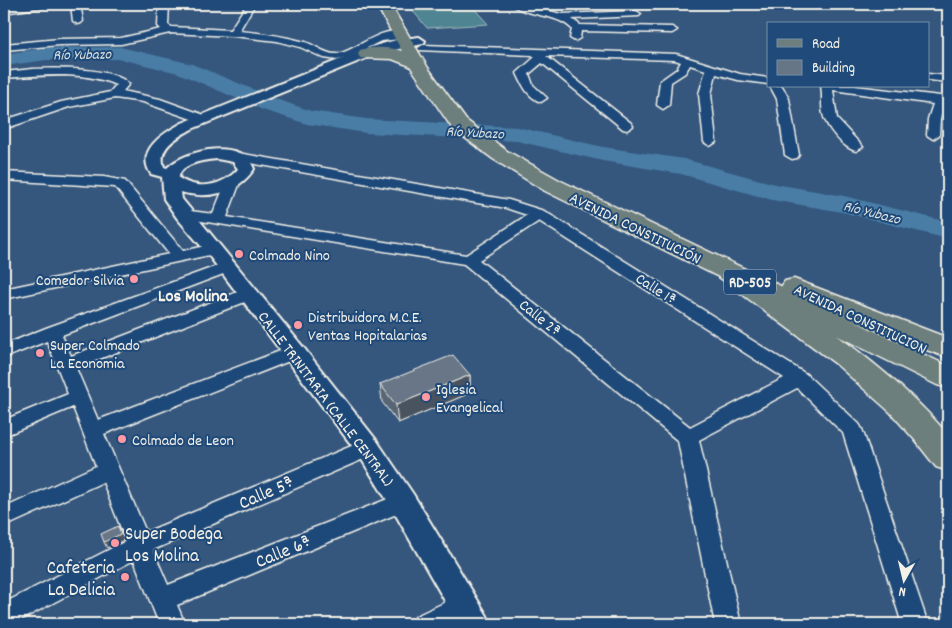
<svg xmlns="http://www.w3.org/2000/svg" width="952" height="628" font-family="Dekko,sans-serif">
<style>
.green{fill:#4f8492;stroke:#a2babd}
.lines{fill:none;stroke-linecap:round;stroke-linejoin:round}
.river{fill:#487da6;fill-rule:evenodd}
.minor-casing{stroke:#f4f1e8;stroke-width:3}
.tertiary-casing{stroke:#f4f1e8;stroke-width:4}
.primary-casing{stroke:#f4f1e8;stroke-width:3}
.motorway-casing{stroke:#f4f1e8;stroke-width:3}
.minor{fill:#1f4a7a;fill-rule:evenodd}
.tertiary{fill:#1f4a7a;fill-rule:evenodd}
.primary{fill:#6c7f7c;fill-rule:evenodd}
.motorway{fill:#6c7f7c;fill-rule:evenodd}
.wall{fill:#596574;stroke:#f4f1e8}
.shaded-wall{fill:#48535e;stroke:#f4f1e8}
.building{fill:#677687;stroke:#f4f1e8}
.poi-dot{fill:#ff9aa2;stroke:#1f4a7a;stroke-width:2}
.labels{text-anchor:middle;stroke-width:4;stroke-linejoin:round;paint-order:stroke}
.far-water-label{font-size:15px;font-style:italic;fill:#dae0de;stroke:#1f4a7a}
.shield{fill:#1f4a7a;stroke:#b4bfc7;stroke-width:1}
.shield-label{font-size:15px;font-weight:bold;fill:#f4f1e8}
.street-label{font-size:16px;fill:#f4f1e8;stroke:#1f4a7a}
.poi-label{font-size:16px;fill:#f4f1e8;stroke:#1f4a7a;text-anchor:start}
.neighbourhood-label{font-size:18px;font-weight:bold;fill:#f4f1e8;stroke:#1f4a7a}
.near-street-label{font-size:19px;fill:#f4f1e8;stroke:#1f4a7a}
.near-poi-label{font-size:19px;fill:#f4f1e8;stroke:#1f4a7a;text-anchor:start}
</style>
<rect width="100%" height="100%" fill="#35577e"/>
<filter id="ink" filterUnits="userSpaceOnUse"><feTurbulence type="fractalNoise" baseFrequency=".02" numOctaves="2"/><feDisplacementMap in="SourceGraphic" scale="10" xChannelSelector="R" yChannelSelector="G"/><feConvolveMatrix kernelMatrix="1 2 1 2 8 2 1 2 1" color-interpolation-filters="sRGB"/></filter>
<g filter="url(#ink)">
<!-- green -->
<path class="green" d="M407,4H470L488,24L427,28Z"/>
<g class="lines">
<!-- river -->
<path class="river" d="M120,47L192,64L279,100L311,111L366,119L517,127L603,147L684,159L775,184L844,196L948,222V239L842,212L772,200L681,174L603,161L517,141L366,133L307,124L263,110L178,73L120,59L46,60L4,66V54L46,48Z"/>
<defs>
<path id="minor" d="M27,4H48L43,7L4,13V7Z
M71,4H80L83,21L81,23L78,24L73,21Z
M159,4H169L168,25L172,27L230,30L247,4H255L239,31C262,33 283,36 305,42C315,45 326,55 337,54C355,52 388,20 406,36L401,39L381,41L349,57L337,60L324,58L300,47L277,41L233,36L170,33L121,44L60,45L4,50V44L60,39L121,38L161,29L158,26Z
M511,4H523L561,14L636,11L641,14L639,16L572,19L580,25L672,27L677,30L672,33L581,31L580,38L575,41L570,38L572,29C555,12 528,18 511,4Z
M423,45L676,54L740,74L768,78V84L738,80L716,74L711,94L716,142L710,146L704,142L699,94L706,70L690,65L685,73L671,82L669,105L663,109L657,105L660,81L677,69L681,62L675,60L546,56L631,123L633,126L627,130L623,129L542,63L529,74L533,85L547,98L541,102C528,98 522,84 517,73L535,57L532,55L419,50L418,48Z
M33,69C55,68 113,67 129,84L123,91L160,99L207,116L209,119L203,123L143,102L115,98L69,107L4,129V121L11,118L61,102L110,92L116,85C80,70 41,76 4,78V72Z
M928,74L948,76V82L928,80Z
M770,86H782L789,99L799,155L797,158L792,159L785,155L777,99Z
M821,86H855L940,96L948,99V105H944L940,119L939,135L933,139L927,135L928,119L933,104L833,90L837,119L863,147L856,151C843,148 826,127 823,114C821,105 823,95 821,86Z
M238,153L509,200L544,211L806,374L859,424L862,429L928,624H902L843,433L797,388L699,440L741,624H715L678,441L464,264L183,218L178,217L176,214L178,211L183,210L213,214L226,182L233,178L240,182L227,217L466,255L527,215L506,208L233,160L231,157ZM539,221L784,378L690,427L479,260Z
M4,172L104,177L125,181L183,251L214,244L220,246L222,249L220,252L214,254L4,299V289L169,254L115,187L4,180Z
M228,262L234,264L236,267L234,270L62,335L71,356L243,290L249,289L255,290L257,294L255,298L76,368L98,420L288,348L295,346L302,348L304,352L302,356L104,434L146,532L361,442L368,440L375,442L379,448L375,454L153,550L168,585L403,493L411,496L414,502L411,508L177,605L185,624H159L134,560L13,624H4V603L126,541L103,482L4,527V508L96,466L73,407L4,436V420L68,394L47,341L4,358V345L46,328Z
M463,594L472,597L476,605C465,628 434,624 412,624L416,616Z"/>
<path id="tertiary" d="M419,37L425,41L423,44L379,53L192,129C178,137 157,147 164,167L167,168C186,149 243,137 254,169C238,193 208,200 181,192L182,199L303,347L377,441L413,494L486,614L491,624H458L393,510L359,455L207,253L177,218L164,199L162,177L151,174C135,150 164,133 182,123L371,47L396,40ZM217,159L233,162L238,169C223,186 198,191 179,178C179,163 206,160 217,159Z"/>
<path id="primary" d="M376,4H390L428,68L466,120L507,151L561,181L948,366V388L937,385L545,191L493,159L452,128L410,66L392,59L360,58L358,54L360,50C373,47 389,47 402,51Z"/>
<path id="motorway" d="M728,264L737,267C811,317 890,366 948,435V471L936,467L914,439L890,412L836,364L719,277L715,272L719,267Z
M794,279L948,338V358L895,338L785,293L781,287L785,281Z"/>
</defs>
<!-- minor casing -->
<use href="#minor" class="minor-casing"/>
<!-- tertiary casing -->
<use href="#tertiary" class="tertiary-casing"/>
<!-- primary casing -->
<use href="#primary" class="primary-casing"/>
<!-- motorway casing -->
<use href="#motorway" class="motorway-casing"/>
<!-- minor -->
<use href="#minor" class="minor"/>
<!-- tertiary -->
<use href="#tertiary" class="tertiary"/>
<!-- primary -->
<use href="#primary" class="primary"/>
<!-- motorway -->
<use href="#motorway" class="motorway"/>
</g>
<!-- wall -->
<path class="wall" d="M470,375V393L398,423L382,402L380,384Z"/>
<!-- shaded-wall -->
<path class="shaded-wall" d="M470,375V393L398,423L396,405Z
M118,526L124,540L107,548L104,542Z"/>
<!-- building -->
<path class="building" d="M453,355L470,375L396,405L380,384Z
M118,526L121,534L104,542L101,534Z"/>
</g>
<!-- markers -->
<g class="poi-dot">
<circle cx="239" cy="254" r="5"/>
<circle cx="134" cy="279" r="5"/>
<circle cx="298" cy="325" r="5"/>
<circle cx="40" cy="353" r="5"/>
<circle cx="426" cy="397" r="5"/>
<circle cx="122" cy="439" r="5"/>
<circle cx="115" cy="543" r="5"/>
<circle cx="125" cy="577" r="5"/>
</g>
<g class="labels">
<!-- far-water labels -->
<g class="far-water-label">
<text transform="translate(82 54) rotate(-1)" y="5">Río Yubazo</text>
<text transform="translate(475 132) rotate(3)" y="5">Río Yubazo</text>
<text transform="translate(872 212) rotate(14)" y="5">Río Yubazo</text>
</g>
<!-- shield labels -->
<rect class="shield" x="724" y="269.5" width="52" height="25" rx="4"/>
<g class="shield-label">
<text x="750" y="287">RD-505</text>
</g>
<!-- street labels -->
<g class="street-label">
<text transform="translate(636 227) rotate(26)" y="6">AVENIDA CONSTITUCIÓN</text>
<text transform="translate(657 288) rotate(33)" y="6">Calle 1ª</text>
<text transform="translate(541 317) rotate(39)" y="6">Calle 2ª</text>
<text transform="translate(861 318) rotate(25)" y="6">AVENIDA CONSTITUCION</text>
<text transform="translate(327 398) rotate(53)" y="6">CALLE TRINITARIA (CALLE CENTRAL)</text>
</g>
<!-- poi labels -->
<g class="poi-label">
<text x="249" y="260">Colmado Nino</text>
<text x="124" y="285" text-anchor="end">Comedor Silvia</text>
<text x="308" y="322">Distribuidora M.C.E.<tspan x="308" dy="18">Ventas Hopitalarias</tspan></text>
<text x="50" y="350">Super Colmado<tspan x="50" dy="18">La Economia</tspan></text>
<text x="436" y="394">Iglesia<tspan x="436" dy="18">Evangelical</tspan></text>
<text x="132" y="445">Colmado de Leon</text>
</g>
<!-- neighbourhood labels -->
<g class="neighbourhood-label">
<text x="193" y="301">Los Molina</text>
</g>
<!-- near-street labels -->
<g class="near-street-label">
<text transform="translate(266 491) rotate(-23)" y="7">Calle 5ª</text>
<text transform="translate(283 550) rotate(-22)" y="7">Calle 6ª</text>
</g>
<!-- near-poi labels -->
<g class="near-poi-label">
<text x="125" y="539">Super Bodega<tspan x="125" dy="22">Los Molina</tspan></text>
<text x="115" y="573" text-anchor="end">Cafeteria<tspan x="115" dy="22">La Delicia</tspan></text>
</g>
</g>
<!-- margin -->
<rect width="952" height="628" fill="none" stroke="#1f4a7a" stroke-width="20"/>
<rect x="10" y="10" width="932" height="608" fill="none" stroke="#f4f1e8" stroke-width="2" filter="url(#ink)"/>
<!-- legend -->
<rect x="767" y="22" width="162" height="65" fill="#1f4a7a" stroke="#748da6"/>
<rect x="777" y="39" width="25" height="8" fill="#6c7f7c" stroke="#748da6"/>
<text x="812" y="48" font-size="15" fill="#f4f1e8">Road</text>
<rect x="777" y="60" width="25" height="15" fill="#677687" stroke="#748da6"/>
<text x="812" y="72" font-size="15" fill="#f4f1e8">Building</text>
<!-- north arrow -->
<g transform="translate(904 580) rotate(188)" stroke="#1f4a7a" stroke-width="4" paint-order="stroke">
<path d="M0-4L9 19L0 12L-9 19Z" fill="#f4f1e8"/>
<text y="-8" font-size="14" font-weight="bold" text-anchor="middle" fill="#f4f1e8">N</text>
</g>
</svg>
